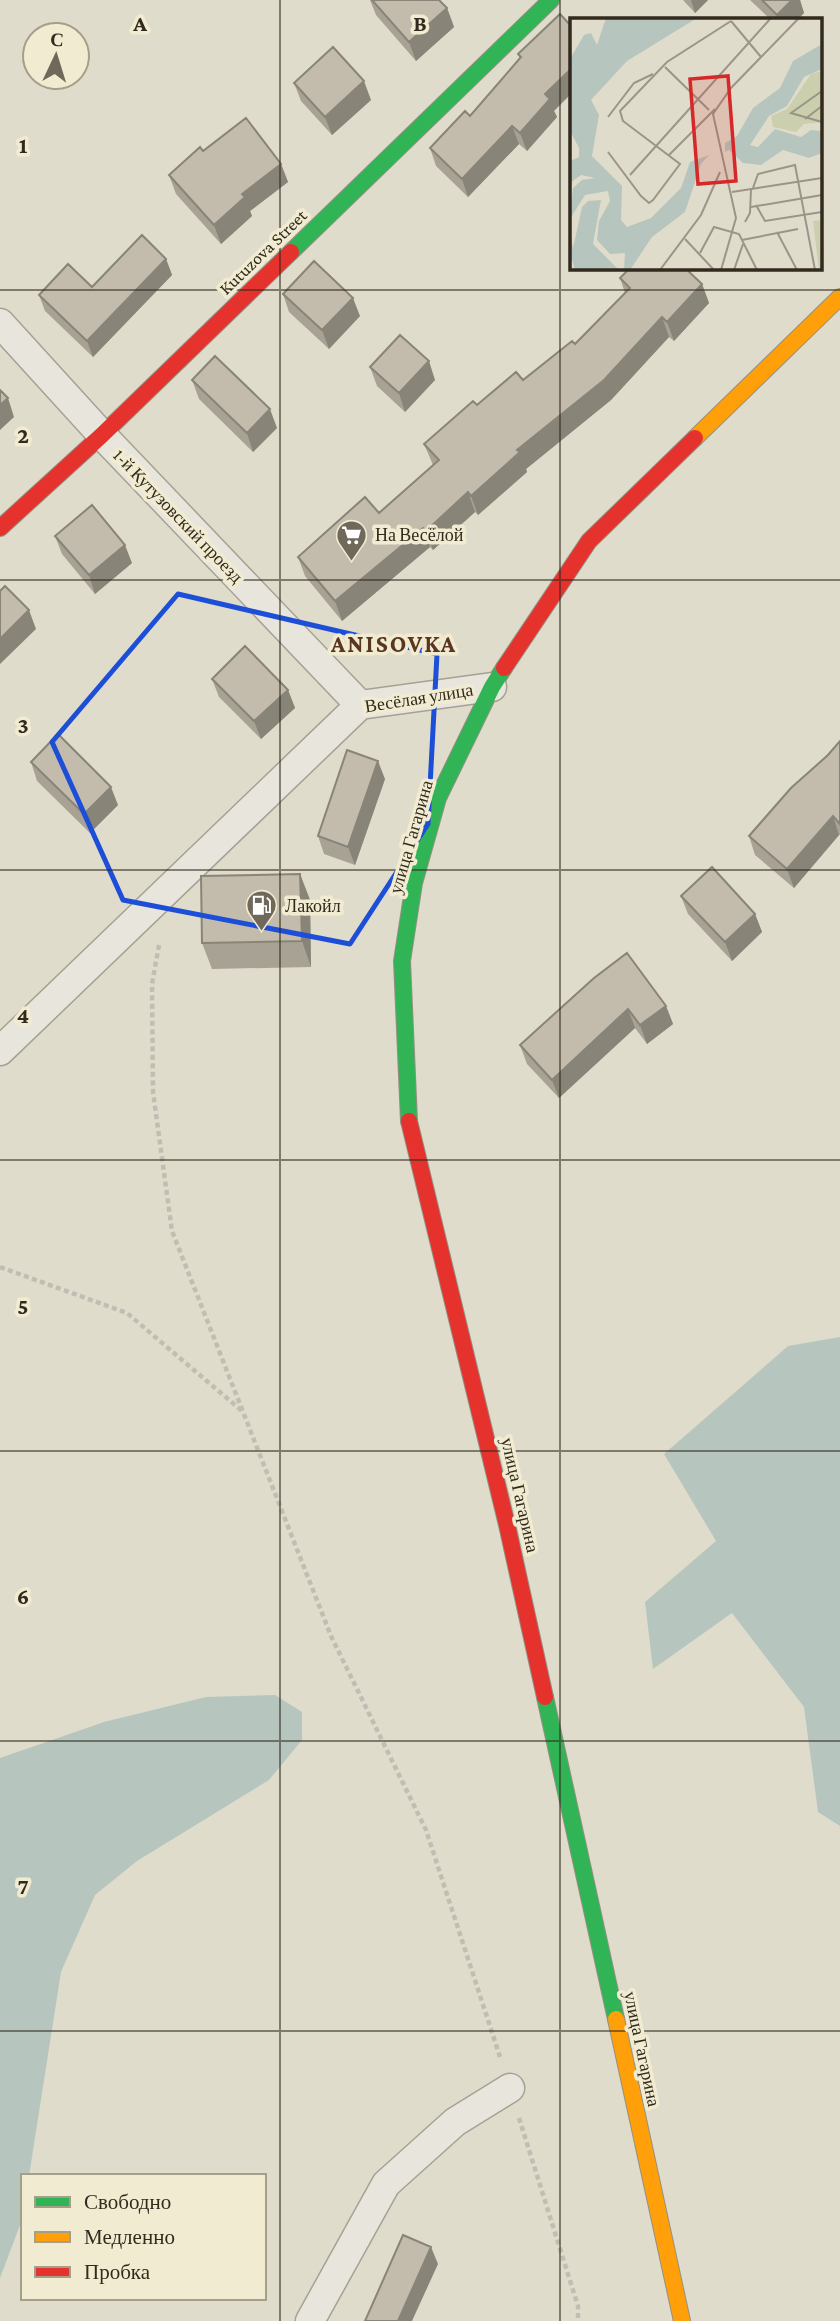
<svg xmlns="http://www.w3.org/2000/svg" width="840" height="2321" font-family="'Crimson Pro',serif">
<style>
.water{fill:#b6c6be}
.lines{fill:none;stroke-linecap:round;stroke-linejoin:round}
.street-casing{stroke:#a5a194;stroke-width:31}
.fast-casing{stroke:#949084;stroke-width:18}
.slow-casing{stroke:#949084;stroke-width:18}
.jam-casing{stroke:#949084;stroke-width:18}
.path{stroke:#c1bdb3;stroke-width:4.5;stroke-dasharray:5 3.5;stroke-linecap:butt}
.street{stroke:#e8e6dc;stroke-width:28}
.fast{stroke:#30b455;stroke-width:16}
.slow{stroke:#ff9f0a;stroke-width:16}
.jam{stroke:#e5322d;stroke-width:16}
.wall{fill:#a8a294}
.shaded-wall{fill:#888478}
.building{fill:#c3bcac;stroke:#888478;stroke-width:2}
.marked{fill:none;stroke:#1d4ed8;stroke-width:5;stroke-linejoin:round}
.grid{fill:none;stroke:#322a1e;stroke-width:2;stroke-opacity:0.55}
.labels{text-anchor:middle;stroke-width:7;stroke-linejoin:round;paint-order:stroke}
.street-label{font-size:18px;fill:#322a1e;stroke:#f1ecd1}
.poi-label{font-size:18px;fill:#322a1e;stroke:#f1ecd1;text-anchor:start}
.district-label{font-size:24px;font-weight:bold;letter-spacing:2px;fill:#5a3522;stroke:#f1ecd1}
.inset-road{fill:none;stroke:#9a9586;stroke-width:2}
.view{fill:#d62828;fill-opacity:0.15;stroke:#d62828;stroke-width:3.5}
.inset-edge{fill:none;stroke:#322a1e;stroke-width:3.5}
.grid-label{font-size:23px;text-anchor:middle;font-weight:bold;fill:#322a1e;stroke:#f1ecd1;stroke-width:7;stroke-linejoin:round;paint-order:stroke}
</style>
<rect width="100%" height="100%" fill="#e0dccb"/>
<!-- water -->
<path class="water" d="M840,1337V1826L818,1812L804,1707L732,1613L653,1669L645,1602L716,1541L664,1454L788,1346Z
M275,1695L302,1712V1740L269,1780L137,1861L95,1895L61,1972L29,2176H23L22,2220L0,2278V1758L104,1722L206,1697Z"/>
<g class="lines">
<defs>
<path id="street" d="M0,323L102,435L360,705
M0,1051L360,705L492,687
M310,2321L386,2184L455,2122L510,2088"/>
<path id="fast" d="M291,252L551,0
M409,1121L402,961L414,883L438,798L492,687L504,668
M545,1697L616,2019"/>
<path id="slow" d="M695,438L840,297
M616,2019L682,2321"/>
<path id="jam" d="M0,528L102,435L291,252
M504,668L589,541L695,438
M409,1121L507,1525L545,1697"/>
</defs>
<!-- street casing -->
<use href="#street" class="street-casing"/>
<!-- fast casing -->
<use href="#fast" class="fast-casing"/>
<!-- slow casing -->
<use href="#slow" class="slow-casing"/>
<!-- jam casing -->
<use href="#jam" class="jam-casing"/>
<!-- path -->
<path class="path" d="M159,945L152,984L153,1092L172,1231L331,1636L426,1830L500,2057
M0,1267L127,1313L242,1411
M519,2118L578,2306V2321"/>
<!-- street -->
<use href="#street" class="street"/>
<!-- fast -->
<use href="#fast" class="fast"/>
<!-- slow -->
<use href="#slow" class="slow"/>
<!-- jam -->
<use href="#jam" class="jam"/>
</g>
<!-- wall -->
<path class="wall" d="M370,0H439L447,8L454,27L416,61L376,15Z
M683,0H708L695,13Z
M750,0H800L804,13L798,19H770Z
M560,14L554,111L557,117L527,151L519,144L468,197L436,166L430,148L470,116L520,59L518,54Z
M294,83L371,100L332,135L301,101Z
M203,151L281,164L288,182L250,211L252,216L221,244L176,194L169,175Z
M166,259L172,275L93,357L45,311L39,295L92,287Z
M620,278L702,284L709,303L674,341L669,337L611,400L526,469L527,472L478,515L475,512L433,550L430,547L342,621L305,576L298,557L379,513L433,465L424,444L477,405L523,380L575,344L625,293Z
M283,294L360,316L329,349L289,312Z
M370,367L435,380L405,412L377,386Z
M192,380L277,428L253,452L199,399Z
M55,536L132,563L95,594L62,554Z
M212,679L288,690L295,708L261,739L219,697Z
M840,741V835H839L794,888L755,855L749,836Z
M31,762L118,805L90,833L37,781Z
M385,779L355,865L324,854L318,836Z
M300,874L310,900L311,967L212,969L202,943Z
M681,896L755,914L762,932L732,961L688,914Z
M594,978L666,1006L673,1024L647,1044L635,1028L559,1098L527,1064L520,1045Z"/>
<!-- shaded-wall -->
<path class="shaded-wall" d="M691,0H708L695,13Z
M792,0H800L804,13L798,19H779L777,15Z
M447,8L454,27L416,61L409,42Z
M572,68V93L554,111L557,117L527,151L520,133L545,94Z
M364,81L371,100L332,135L325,117Z
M512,126L519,144L468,197L462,179Z
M281,164L288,182L250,211L252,216L221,244L214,225L242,194Z
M166,259L172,275L93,357L87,341Z
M702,284L709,303L674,341L667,322Z
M353,298L360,316L329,349L322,330Z
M662,317L669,337L611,400L526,469L527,472L478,515L471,496L517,450Z
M429,361L435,380L405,412L399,393Z
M8,398L14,417L0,430V405Z
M270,409L277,428L253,452L247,433Z
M468,492L475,512L433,550L426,531Z
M423,528L430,547L342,621L335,601Z
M125,545L132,563L95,594L89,575Z
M29,610L36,629L0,664V639Z
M288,690L295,708L261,739L254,721Z
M378,761L385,779L355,865L348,847Z
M111,787L118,805L90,833L84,814Z
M833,816L839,835L794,888L787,869Z
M300,874L310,900L311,967L302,941Z
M755,914L762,932L732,961L725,942Z
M666,1006L673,1024L647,1044L640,1025Z
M628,1009L635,1028L559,1098L552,1080Z
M431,2247L438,2264L412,2321H398Z"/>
<!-- building -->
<path class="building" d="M372,0H439L447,8L409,42Z
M762,0H792L777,15Z
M560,14L572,27V68L545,94L550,99L520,133L512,126L462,179L430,148L465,111L470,116L521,57L518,54Z
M333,47L364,81L325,117L294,83Z
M246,118L281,164L242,194L245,197L214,225L169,175L200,147L203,151Z
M142,235L166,259L87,341L39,295L68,264L92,287Z
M314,261L353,298L322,330L283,294Z
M630,268H685L702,284L667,322L662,317L604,380L517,450L520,452L471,496L468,492L426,531L423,528L335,601L298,557L365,497L379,513L439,460L424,444L473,401L477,405L516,372L523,380L572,341L575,344L630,288L620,278Z
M400,335L429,361L399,393L370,367Z
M215,356L270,409L247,433L192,380Z
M0,390L8,398L0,405Z
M92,505L125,545L89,575L55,536Z
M5,586L29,610L0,639V591Z
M245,646L288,690L254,721L212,679Z
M58,734L111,787L84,814L31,762Z
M840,741V824L833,816L787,869L749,836L791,788L828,755Z
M347,750L378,761L348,847L318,836Z
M712,867L755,914L725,942L681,896Z
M300,874L302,941L202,943L201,876Z
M627,953L666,1006L640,1025L628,1009L552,1080L520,1045L594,978Z
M403,2235L431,2247L398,2321H365Z"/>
<!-- marked area -->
<path class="marked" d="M178,594L437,654L428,824L350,944L123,900L52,742Z"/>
<!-- grid -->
<path class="grid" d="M280,0V2321M560,0V2321M0,290H840M0,580H840M0,870H840M0,1160H840M0,1451H840M0,1741H840M0,2031H840"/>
<!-- icons -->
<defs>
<symbol id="supermarket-pin" viewBox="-11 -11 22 30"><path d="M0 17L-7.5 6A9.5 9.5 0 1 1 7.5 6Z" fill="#6f685b" stroke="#f1ecd1"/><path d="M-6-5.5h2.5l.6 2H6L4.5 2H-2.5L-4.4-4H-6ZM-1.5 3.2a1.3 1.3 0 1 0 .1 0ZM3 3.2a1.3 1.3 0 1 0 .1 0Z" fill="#fff"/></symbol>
<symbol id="fuel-pin" viewBox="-11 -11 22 30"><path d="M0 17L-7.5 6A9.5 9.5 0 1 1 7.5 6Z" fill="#6f685b" stroke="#f1ecd1"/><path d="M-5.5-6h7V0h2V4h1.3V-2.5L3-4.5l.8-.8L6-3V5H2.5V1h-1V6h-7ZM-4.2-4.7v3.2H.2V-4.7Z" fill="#fff"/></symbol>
</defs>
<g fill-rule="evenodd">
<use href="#supermarket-pin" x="334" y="518" width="35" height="47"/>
<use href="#fuel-pin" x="244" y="888" width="35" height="47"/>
</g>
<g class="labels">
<!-- street labels -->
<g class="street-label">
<text transform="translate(263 252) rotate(-44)" y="6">Kutuzova Street</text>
<text transform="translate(178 516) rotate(46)" y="6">1-й Кутузовский проезд</text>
<text transform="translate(419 698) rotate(-9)" y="6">Весёлая улица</text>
<text transform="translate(411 837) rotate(-74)" y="6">улица Гагарина</text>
<text transform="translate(520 1495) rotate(77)" y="6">улица Гагарина</text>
<text transform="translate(642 2049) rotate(78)" y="6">улица Гагарина</text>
</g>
<!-- poi labels -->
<g class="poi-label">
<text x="375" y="541">На Весёлой</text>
<text x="285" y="912">Лакойл</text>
</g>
<!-- district labels -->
<g class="district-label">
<text x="394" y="652">ANISOVKA</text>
</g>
</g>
<!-- overview -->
<g transform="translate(570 18)">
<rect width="252" height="252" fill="#e0dccb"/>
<path d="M252,53V104L234,106L226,114L203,109L201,98L217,91L241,56ZM252,202V252H249L243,203Z" fill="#cbcfae"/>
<path d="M36,0H127L57,43L21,82L29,97L22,138L52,168L51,202L57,209L81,200L111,170L120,144L139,137L131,146L115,194L82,219L60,252H54L55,235L40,236L27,222L29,203L40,183L38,173L15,177L0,201L3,170L12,162L25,160L11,157L0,165V143L9,139V130L0,113V41L14,17L21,15L27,27ZM252,26V51L234,59L217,88L199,98L180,127L188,129L205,111L231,119L241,112L251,113L252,135L239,140L213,132L191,147L173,145L159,132L155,134V125L167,118L183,90L210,70L223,43ZM31,182L23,226L49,252H5L0,235V211L3,230L12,189L18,183Z" fill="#b6c6be"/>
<path class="inset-road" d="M161,3L191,39M95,49L139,92M252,73L221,95L252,104M38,99L64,65L83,56M235,101L252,88M38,134L71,178L79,185L83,182L110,146L53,103L50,93L97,44L161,3M98,138L145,91M60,157L201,0M183,170L188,156L225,147L245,252M162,174L252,160M186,187L195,203L252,194M181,189L252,177M175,204L180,195L181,171M207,214L227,252M115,221L144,252M172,222L228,211M130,235L144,209L169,216L187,252M90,252L131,197L150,154M151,252L166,200L143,96L161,70L229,0M164,252L173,226"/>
<path class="view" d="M158,58L166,163L128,166L120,61Z"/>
<rect width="252" height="252" class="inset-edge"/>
</g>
<g class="grid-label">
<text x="140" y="31">A</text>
<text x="420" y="31">B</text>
<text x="23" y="153">1</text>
<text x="23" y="443">2</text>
<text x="23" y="733">3</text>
<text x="23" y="1023">4</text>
<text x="23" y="1314">5</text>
<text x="23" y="1604">6</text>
<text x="23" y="1894">7</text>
</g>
<!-- legend -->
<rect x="21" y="2174" width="245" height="126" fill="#f1ecd1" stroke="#a59e89" stroke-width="2"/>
<rect x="35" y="2197" width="35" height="10" fill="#30b455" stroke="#a59e89" stroke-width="2"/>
<text x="84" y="2209" font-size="21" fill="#322a1e">Свободно</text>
<rect x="35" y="2232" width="35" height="10" fill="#ff9f0a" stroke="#a59e89" stroke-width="2"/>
<text x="84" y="2244" font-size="21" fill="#322a1e">Медленно</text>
<rect x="35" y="2267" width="35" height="10" fill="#e5322d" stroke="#a59e89" stroke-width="2"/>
<text x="84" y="2279" font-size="21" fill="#322a1e">Пробка</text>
<!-- north arrow -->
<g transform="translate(56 56) rotate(4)"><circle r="33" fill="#f1ecd1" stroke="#a59e89" stroke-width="2"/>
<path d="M0-5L12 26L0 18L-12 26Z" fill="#6f685b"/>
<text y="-10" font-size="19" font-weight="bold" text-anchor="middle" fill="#322a1e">С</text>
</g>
</svg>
